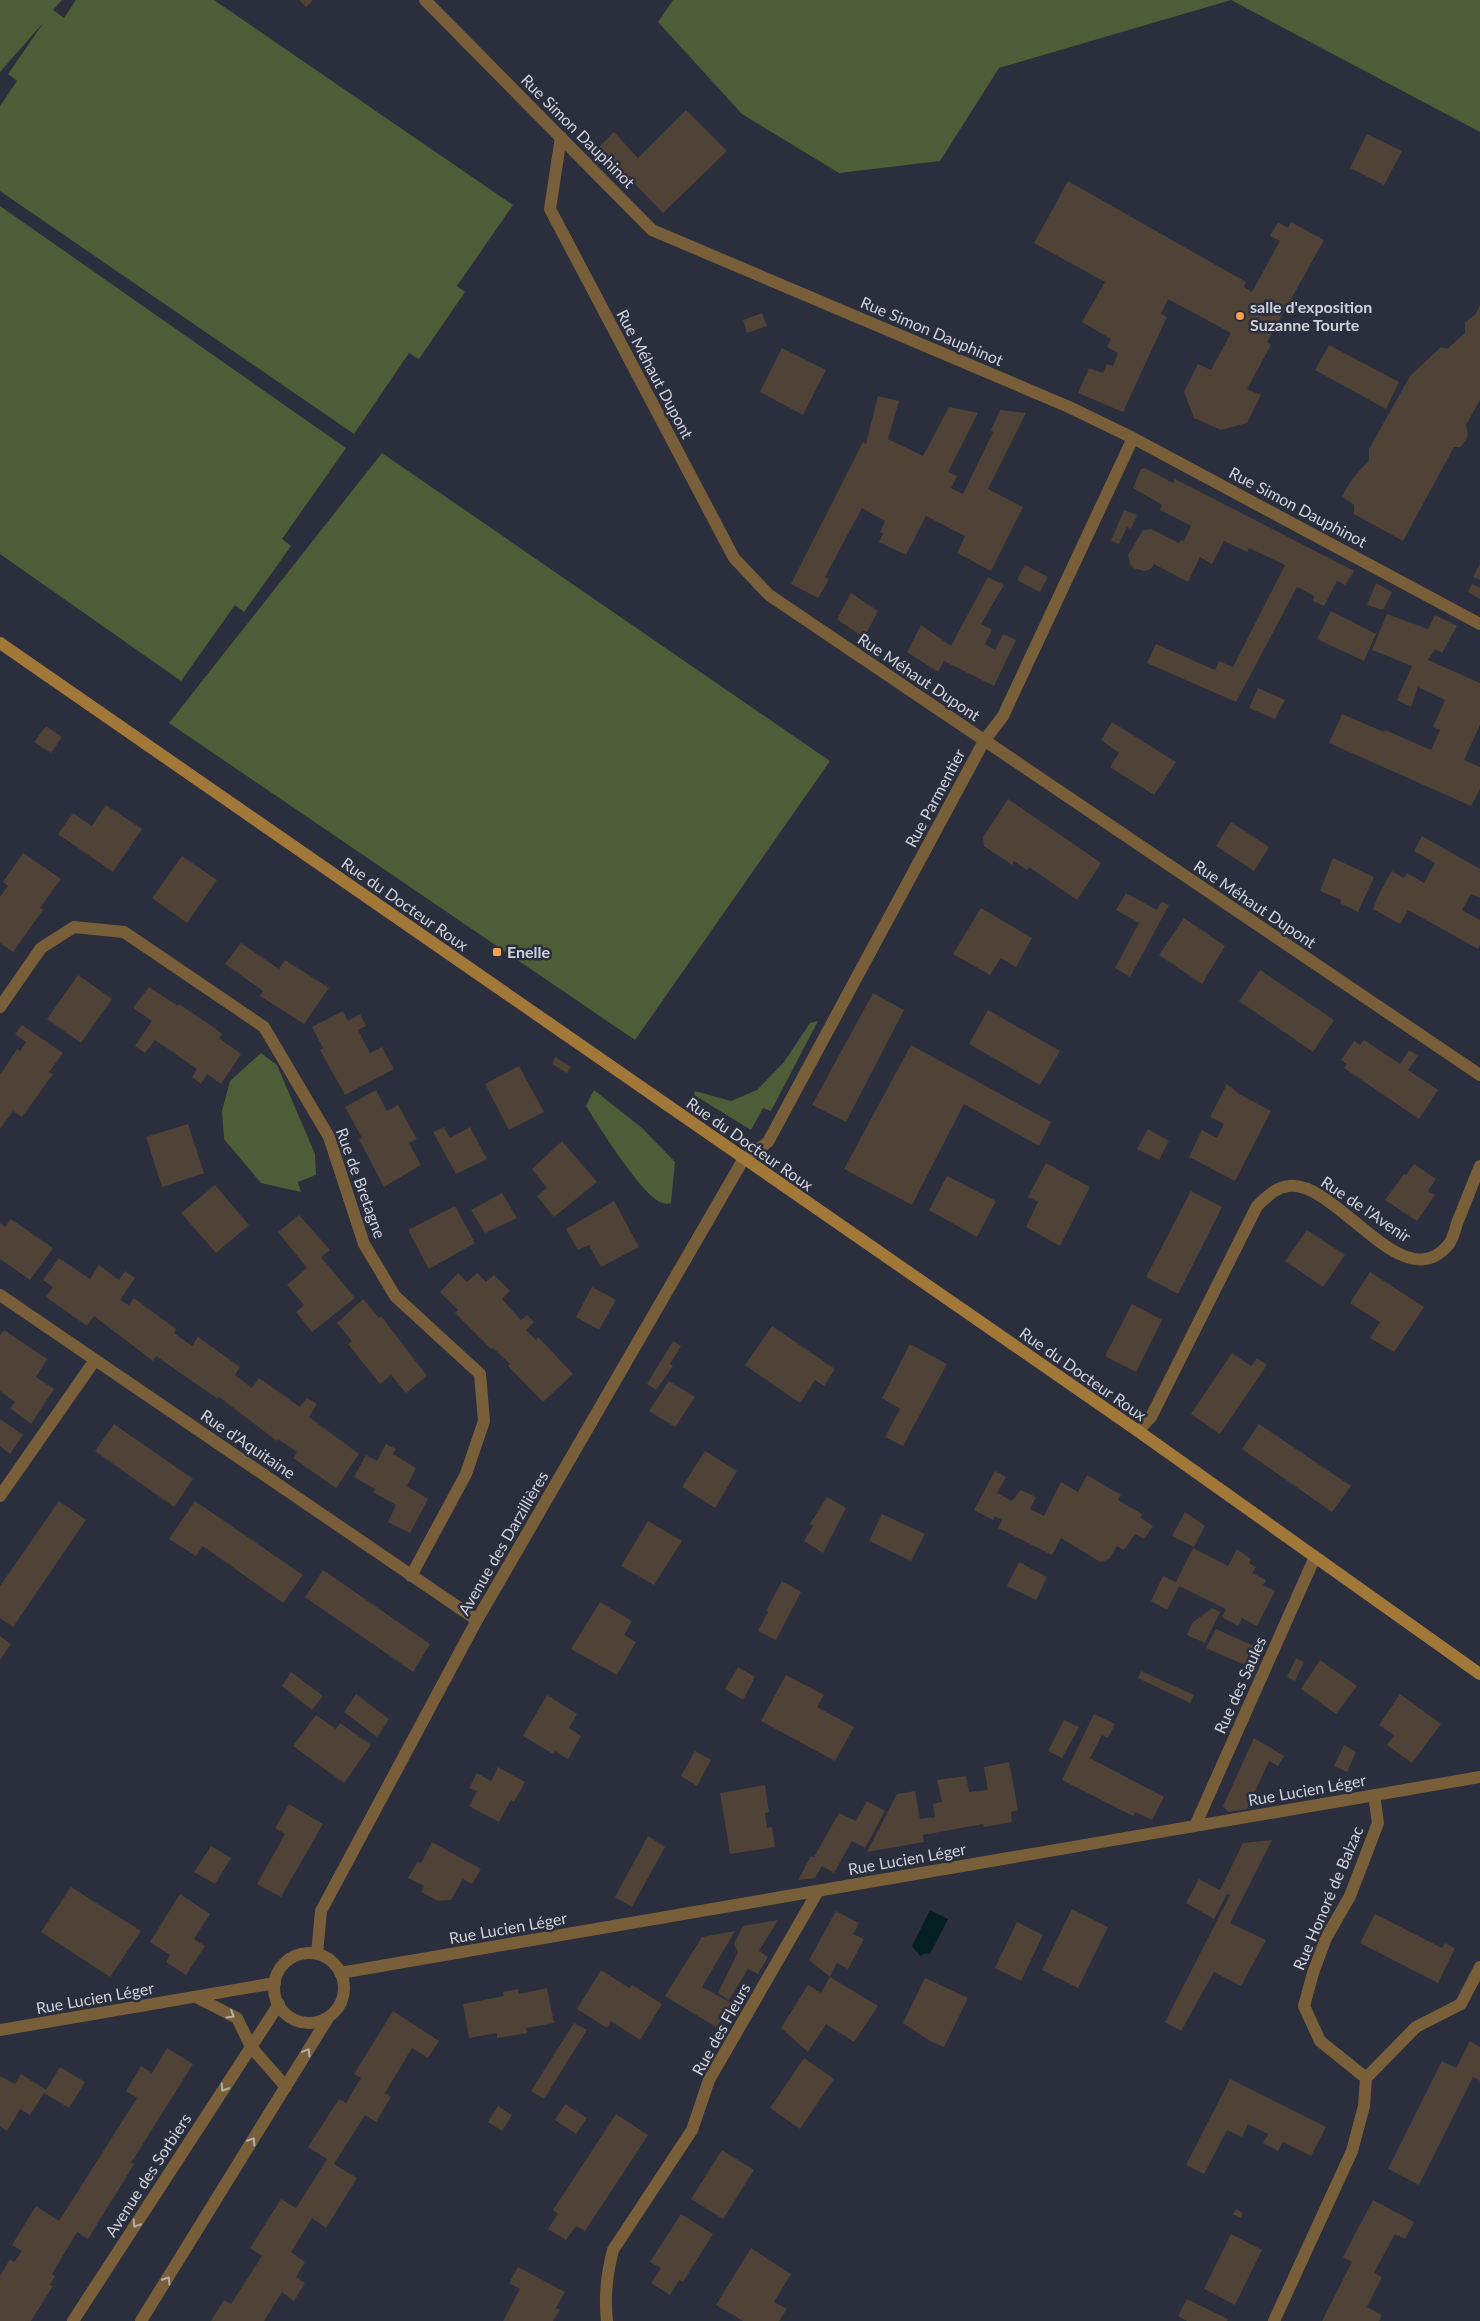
<svg xmlns="http://www.w3.org/2000/svg" width="1480" height="2321" font-family="Lato,sans-serif">
<style>
.green{fill:#4d5d37}
.water{fill:#041f22}
.building{fill:#4f4237}
.lines{fill:none;stroke-linecap:round;stroke-linejoin:round}
.street{stroke:#795f39;stroke-width:12}
.secondary{stroke:#a27839;stroke-width:12}
.oneway{stroke:#b5afaa}
.poi-dot{fill:#f8a14b;stroke:#2b2e3c;stroke-width:2}
.labels{text-anchor:middle;stroke-width:5;stroke-linejoin:round;paint-order:stroke}
.street-label{font-size:16px;fill:#cfd1db;stroke:#2b2e3c}
.poi-label{font-size:16px;font-weight:bold;fill:#cfd1db;stroke:#2b2e3c;text-anchor:start}
</style>
<rect width="100%" height="100%" fill="#2b2e3c"/>
<!-- green -->
<path class="green" d="M0,0H62L53,10L64,18L76,0H214L513,205L457,286L465,292L419,359L409,353L354,434L0,191V106L17,81L8,74L44,22L0,72Z
M673,0H1480V132L1231,0L999,68L940,161L839,173L742,114L658,22Z
M0,206L346,448L282,539L291,546L244,612L235,605L181,681L0,554Z
M382,453L830,761L635,1040L169,723Z
M818,1021L771,1111L763,1108L751,1130L694,1095L695,1091L731,1101L757,1090L784,1062L810,1023Z
M261,1053L277,1065L315,1154L316,1175L298,1182L301,1192L261,1183L224,1139L222,1111L230,1081Z
M594,1090L642,1128L675,1162L671,1203C667,1204 663,1204 660,1202C640,1192 599,1127 586,1106Z"/>
<!-- water -->
<path class="water" d="M930,1910L948,1919L930,1954L926,1953L920,1956L912,1946Z"/>
<!-- building -->
<path class="building" d="M299,0H313L306,7Z
M686,110L727,151L663,213L599,147L614,132L638,158Z
M1367,134L1402,151L1384,185L1350,168Z
M1068,181L1246,282L1244,287L1252,292L1280,241L1270,236L1278,222L1288,228L1291,222L1324,240L1267,342L1271,345L1247,389L1261,395L1247,423L1221,430L1194,418L1184,392L1198,364L1211,370L1231,333L1168,299L1161,314L1167,317L1123,412L1078,393L1089,368L1103,373L1107,364L1113,366L1118,353L1107,347L1111,339L1082,322L1105,282L1034,243Z
M1480,305V400L1466,425L1468,434L1466,440L1460,447H1454L1403,541L1354,514V505L1342,496L1353,478L1369,460V449L1410,376L1441,347L1447,349L1465,333V322L1475,315Z
M762,313L767,326L747,333L743,320Z
M1329,345L1399,382L1386,409L1315,370Z
M782,348L826,370L803,415L760,392Z
M878,396L899,401L888,439L923,456L949,407L978,413L948,472L957,476L951,488L963,494L993,432L991,430L1000,410L1026,413L988,489L1023,507L991,571L957,553L965,536L926,516L906,555L879,542L883,533L880,532L885,521L862,508L825,577L829,579L818,598L791,584L863,442L866,444Z
M1145,468L1173,483L1175,479L1354,571L1345,585L1337,581L1324,606L1313,601L1314,596L1297,587L1236,702L1147,663L1156,644L1215,670L1219,661L1233,667L1285,565L1249,548L1247,552L1224,541L1212,564L1200,557L1188,582L1154,564L1151,569L1144,571L1133,568L1130,564L1128,555L1143,530L1151,529L1179,543L1181,540L1184,541L1191,526L1160,510L1162,505L1133,488L1141,469Z
M1124,510L1137,515L1131,529L1127,527L1119,544L1111,541Z
M1480,564V580L1473,577Z
M1025,565L1048,577L1040,592L1017,580Z
M988,577L1004,585L981,624L992,630L985,644L995,650L1003,634L1016,640L994,686L944,661L938,672L907,652L921,625L951,646Z
M1376,583L1392,592L1383,610L1367,605Z
M1472,584L1480,588V599L1468,592Z
M851,593L878,611L864,638L837,619Z
M1331,611L1376,634L1364,661L1317,639Z
M1387,614L1428,629L1435,615L1457,626L1442,653L1435,649L1428,660L1480,683V725L1464,760L1480,767V789L1471,806L1329,743L1342,714L1384,732L1385,730L1431,750L1440,730L1433,727L1445,700L1418,687L1411,707L1397,700L1412,666L1372,650Z
M1258,688L1285,700L1275,719L1249,708Z
M1112,722L1176,762L1154,795L1110,767L1119,753L1101,740Z
M46,726L62,737L51,753L34,742Z
M1008,799L1101,863L1077,900L1029,867L1027,870L1014,861L1012,865L984,846L983,837Z
M106,805L142,829L113,872L58,834L73,813L92,826Z
M1231,822L1269,847L1254,871L1216,846Z
M1422,836L1480,869V898L1471,894L1462,910L1480,920V945L1478,949L1408,910L1400,924L1373,909L1379,894L1392,871L1404,878L1407,873L1424,883L1435,863L1414,851Z
M23,853L61,879L40,908L43,910L13,952L0,943V897L8,886L3,882Z
M182,856L217,880L187,923L152,898Z
M1333,858L1374,877L1358,912L1340,903L1341,900L1320,891Z
M1126,893L1157,910L1161,902L1169,905L1130,977L1115,968L1139,923L1116,910Z
M981,908L1032,938L1016,967L1001,958L990,975L953,954Z
M1184,918L1225,946L1202,984L1159,955Z
M241,943L279,969L285,960L329,988L304,1024L260,996L263,991L225,964Z
M1260,970L1334,1020L1313,1052L1239,1001Z
M78,975L112,999L81,1043L47,1019Z
M149,987L178,1006L179,1004L216,1029L222,1034L219,1038L241,1054L221,1084L207,1074L201,1084L192,1077L197,1069L155,1040L145,1053L135,1046L152,1021L133,1008Z
M873,993L904,1010L846,1122L812,1105Z
M988,1010L1060,1051L1040,1085L969,1044Z
M343,1011L348,1021L360,1014L366,1026L358,1030L370,1053L382,1047L394,1069L345,1095L320,1050L323,1048L312,1027Z
M22,1025L63,1053L49,1072L53,1074L22,1117L13,1111L0,1129V1075L17,1049L20,1051L26,1042L15,1034Z
M1364,1040L1400,1064L1409,1050L1418,1056L1408,1070L1438,1090L1419,1119L1344,1068L1347,1064L1341,1060L1354,1041L1360,1045Z
M911,1045L1051,1122L1039,1146L964,1104L912,1205L844,1169Z
M555,1057L571,1067L567,1073L552,1064Z
M519,1066L544,1112L509,1130L485,1084Z
M1227,1084L1239,1094L1271,1111L1235,1181L1189,1157L1202,1130L1217,1138L1224,1124L1210,1117Z
M376,1090L387,1111L398,1105L417,1139L409,1143L421,1165L384,1187L359,1139L362,1138L345,1107Z
M188,1124L204,1173L162,1187L146,1137Z
M444,1127L450,1138L470,1127L487,1159L456,1174L433,1132Z
M1148,1129L1169,1141L1159,1160L1137,1149Z
M562,1141L597,1182L554,1217L537,1196L547,1188L532,1169Z
M1046,1163L1090,1187L1060,1246L1026,1227L1038,1202L1028,1197Z
M1414,1164L1436,1179L1428,1191L1435,1195L1417,1221L1385,1200L1404,1174L1406,1175Z
M947,1176L996,1201L977,1237L929,1210Z
M215,1185L249,1225L216,1253L181,1213Z
M1191,1191L1222,1207L1178,1294L1146,1277Z
M502,1193L517,1218L485,1233L471,1210Z
M614,1201L639,1247L601,1267L589,1245L578,1250L566,1229Z
M455,1206L475,1243L429,1269L408,1230Z
M299,1215L330,1250L321,1257L355,1298L312,1332L296,1312L304,1305L287,1285L307,1268L278,1232Z
M11,1219L53,1248L30,1280L0,1259V1223L5,1227Z
M1307,1230L1345,1255L1323,1287L1285,1261Z
M59,1258L90,1279L99,1265L119,1280L125,1271L135,1278L120,1300L129,1305L134,1298L176,1329L174,1333L192,1346L198,1337L240,1367L235,1375L252,1388L259,1378L300,1407L307,1398L317,1404L309,1417L359,1454L336,1488L293,1458L297,1452L278,1439L277,1441L219,1397L218,1399L156,1356L153,1361L94,1316L87,1326L46,1297L53,1287L43,1280Z
M1370,1272L1424,1307L1394,1352L1370,1338L1380,1322L1350,1303Z
M458,1273L467,1282L477,1273L486,1282L494,1275L510,1291L502,1299L521,1320L527,1315L534,1322L526,1330L536,1340L538,1337L573,1374L543,1402L508,1366L510,1364L493,1348L491,1349L455,1313L458,1310L440,1292Z
M592,1287L616,1300L599,1330L576,1317Z
M363,1299L379,1318L381,1316L427,1376L406,1393L391,1375L380,1384L348,1344L352,1341L337,1323Z
M1132,1304L1162,1320L1136,1372L1105,1356Z
M772,1326L835,1369L824,1386L815,1380L800,1403L745,1365Z
M4,1330L47,1359L36,1377L54,1389L31,1424L10,1408L15,1402L0,1391V1335Z
M673,1341L681,1346L670,1364L673,1366L656,1390L647,1384Z
M910,1344L947,1364L903,1446L885,1437L900,1409L882,1398Z
M1232,1353L1251,1366L1257,1358L1267,1365L1220,1434L1191,1414Z
M669,1381L695,1397L675,1427L649,1411Z
M0,1419L23,1435L10,1454L0,1446Z
M114,1424L193,1479L174,1507L95,1451Z
M1259,1424L1351,1486L1332,1512L1242,1449Z
M386,1444L396,1449L393,1454L416,1468L407,1486L428,1499L410,1533L388,1522L396,1505L373,1492L375,1489L354,1477L366,1455L377,1461Z
M705,1451L737,1471L715,1508L682,1487Z
M995,1471L1006,1477L997,1493L1012,1501L1021,1490L1036,1497L1030,1509L1044,1516L1061,1482L1078,1492L1087,1475L1121,1495L1118,1500L1142,1514L1141,1518L1153,1526L1144,1539L1135,1534L1124,1550L1117,1546L1109,1559L1104,1561L1100,1562L1061,1538L1052,1555L998,1528L1002,1520L995,1516L993,1520L974,1510Z
M827,1497L846,1508L823,1553L804,1541L813,1526L810,1524Z
M59,1501L86,1520L13,1627L0,1618V1586Z
M195,1501L303,1575L283,1603L203,1546L196,1556L169,1539Z
M1185,1512L1205,1526L1194,1547L1172,1536Z
M882,1514L925,1534L911,1561L869,1541Z
M648,1521L682,1541L654,1585L621,1566Z
M1193,1548L1228,1566L1237,1549L1251,1559L1249,1563L1256,1567L1252,1573L1266,1580L1263,1585L1275,1591L1257,1626L1242,1618L1238,1626L1222,1617L1226,1609L1179,1586L1167,1610L1151,1601L1163,1576L1176,1582Z
M1019,1562L1047,1577L1036,1600L1007,1586Z
M323,1570L430,1644L413,1672L305,1597Z
M782,1581L801,1592L776,1640L758,1631L768,1612L766,1611Z
M600,1602L632,1621L624,1635L636,1642L617,1675L571,1649Z
M1212,1608L1220,1612L1205,1643L1187,1635L1192,1623Z
M1216,1629L1256,1647L1247,1666L1206,1648Z
M0,1636L11,1644L0,1660Z
M1296,1658L1304,1662L1295,1681L1287,1677Z
M1320,1660L1357,1686L1336,1714L1301,1689Z
M738,1667L755,1677L743,1700L725,1689Z
M1141,1671L1194,1695L1190,1703L1138,1678Z
M291,1672L323,1696L312,1710L282,1686Z
M786,1675L824,1695L817,1707L854,1727L835,1761L761,1721Z
M356,1694L389,1719L377,1737L344,1712Z
M1400,1694L1441,1724L1412,1763L1387,1745L1394,1735L1379,1725Z
M547,1695L577,1714L569,1728L581,1736L568,1759L555,1751L553,1754L523,1736Z
M1094,1714L1115,1724L1108,1738L1102,1735L1090,1758L1164,1797L1152,1820L1136,1812L1133,1816L1062,1780Z
M316,1715L336,1729L340,1723L371,1745L344,1783L293,1746Z
M1064,1720L1079,1727L1062,1758L1048,1751Z
M1254,1738L1284,1756L1278,1766L1269,1761L1247,1809L1228,1812L1223,1806Z
M1344,1745L1356,1752L1347,1772L1334,1766Z
M695,1751L711,1760L697,1786L681,1776Z
M1009,1762L1018,1810L1011,1812L1012,1822L984,1827L983,1824L923,1835L924,1842L867,1852L897,1794L915,1791L920,1819L935,1817L933,1804L942,1802L937,1780L966,1776L969,1792L988,1790L984,1767Z
M498,1767L525,1782L514,1802L511,1800L499,1822L469,1806L477,1791L469,1788L477,1773L491,1781Z
M765,1785L769,1812L765,1813L767,1828L772,1827L775,1847L730,1854L720,1793Z
M867,1801L885,1811L865,1848L852,1841L834,1873L822,1866L815,1878L798,1880L811,1856L814,1857L839,1813L856,1821Z
M289,1804L323,1824L281,1897L257,1884L285,1834L275,1828Z
M648,1836L665,1847L632,1907L615,1897Z
M1272,1840L1230,1923L1266,1940L1241,1986L1214,1972L1181,2031L1165,2022L1230,1895L1227,1894L1214,1919L1186,1903L1199,1879L1220,1890L1243,1843Z
M432,1842L481,1869L472,1884L463,1879L451,1900L438,1901L421,1892L424,1886L408,1878L418,1861L421,1863Z
M211,1846L231,1858L215,1884L194,1872Z
M71,1887L141,1931L110,1977L41,1932Z
M180,1894L210,1914L194,1939L205,1946L186,1975L166,1962L170,1955L150,1942Z
M1072,1909L1108,1927L1078,1988L1042,1970Z
M836,1911L859,1923L853,1934L864,1939L848,1969L837,1963L830,1977L878,2006L854,2042L826,2024L808,2052L781,2028L808,1985L821,1993L830,1977L809,1960Z
M1375,1914L1442,1948L1445,1943L1455,1948L1438,1983L1360,1943Z
M778,1920L759,1951L768,1957L758,1974L748,1969L729,2000L718,1993L738,1952L734,1944L743,1926Z
M1017,1922L1043,1935L1021,1981L995,1968Z
M735,1931L702,1987L733,2004L716,2027L665,1996L702,1937Z
M601,1970L629,1988L632,1985L662,2004L640,2040L611,2021L607,2028L577,2009Z
M925,1978L968,1998L944,2047L930,2041L903,2023Z
M547,1988L554,2023L526,2028L527,2033L497,2038V2033L469,2038L463,2004L504,1996L503,1992L518,1989L519,1994Z
M393,2011L439,2041L428,2058L412,2048L385,2093L391,2097L376,2122L365,2115L334,2164L357,2178L326,2228L312,2218L291,2252L305,2262L296,2277L305,2283L294,2301L282,2292L264,2321H211L224,2300L231,2304L262,2256L250,2248L281,2199L296,2208L327,2159L308,2147L339,2099L346,2103L361,2078L354,2074Z
M574,2023L587,2030L544,2099L531,2091Z
M1470,2041L1480,2047V2081L1473,2077L1419,2185L1388,2169L1442,2061L1456,2068Z
M167,2048L193,2064L131,2163L134,2164L125,2179L88,2239L77,2232L52,2274L55,2276L50,2285L53,2286L31,2321H0V2276L10,2259L14,2262L22,2251L12,2245L36,2206L59,2221L137,2098L126,2091L141,2066L152,2073Z
M804,2058L834,2079L800,2129L770,2108Z
M60,2067L85,2082L69,2108L44,2093L30,2115L20,2109L7,2131L0,2126V2076L15,2084L21,2074L46,2090Z
M1230,2079L1326,2127L1311,2156L1283,2142L1278,2151L1263,2143L1268,2134L1248,2124L1242,2137L1227,2130L1204,2174L1186,2165Z
M565,2104L587,2118L576,2134L555,2120Z
M498,2106L512,2115L502,2131L488,2122Z
M616,2114L648,2135L585,2231L576,2226L566,2240L548,2229L558,2214L553,2210Z
M722,2150L754,2170L723,2219L691,2199Z
M1373,2200L1414,2222L1405,2239L1395,2234L1374,2273L1382,2277L1367,2307L1382,2315L1379,2321H1322L1352,2262L1343,2257Z
M1236,2209L1243,2213L1241,2218L1233,2214Z
M681,2214L713,2234L683,2282L679,2280L670,2295L651,2283L661,2268L650,2262Z
M1231,2234L1262,2250L1235,2305L1204,2289Z
M751,2248L791,2274L774,2302L787,2309L779,2321H743L716,2305Z
M518,2267L565,2292L556,2308L560,2310L553,2321H503L520,2289L509,2283Z
M1187,2299L1228,2319L1227,2321H1187L1178,2316Z"/>
<g class="lines">
<!-- street -->
<path class="street" d="M425,0L652,230L1069,407L1133,438L1480,624
M561,137L550,209L734,558L769,595L1480,1075
M0,1007L41,948L74,927L124,932L264,1027L329,1137L364,1244L395,1296L480,1374L484,1421L466,1474L411,1576
M0,1295L477,1620
M1138,1431L1151,1417L1257,1206C1266,1198 1275,1187 1289,1186C1338,1181 1403,1301 1449,1244C1453,1239 1455,1230 1457,1223C1465,1204 1472,1185 1480,1166
M0,1496L95,1360
M1195,1826L1315,1557
M274 1988a35 35 0 1 1 70 0a35 35 0 1 1-70 0Z
M317,1954L321,1911L477,1620L743,1160L768,1142L984,741L1003,716L1133,438
M340,1973L1480,1777
M196,1997L237,2018L251,2047L286,2087
M0,2030L275,1983
M1366,2078L1320,2041L1304,2006L1313,1973L1326,1938L1350,1896L1378,1823L1374,1795
M73,2321L279,2004
M141,2321L328,2018
M607,2321C604,2296 607,2273 613,2250L692,2130L709,2080L818,1891
M1274,2321L1352,2151L1364,2106L1366,2078L1416,2027L1461,2004L1480,1967"/>
<!-- secondary -->
<path class="secondary" d="M0,643L1138,1431L1480,1674"/>
</g>
<!-- one-way arrows -->
<defs><path id="oneway-chevron" d="M-2-3.5L2.5 0L-2 3.5" fill="none" stroke-width="1.6" stroke-linecap="round" stroke-linejoin="round" transform="scale(1.25)"/></defs>
<g class="oneway">
<use href="#oneway-chevron" transform="translate(231 2015) rotate(31)"/>
<use href="#oneway-chevron" transform="translate(307 2052) rotate(-59)"/>
<use href="#oneway-chevron" transform="translate(224 2088) rotate(123)"/>
<use href="#oneway-chevron" transform="translate(252 2141) rotate(-58)"/>
<use href="#oneway-chevron" transform="translate(136 2224) rotate(123)"/>
<use href="#oneway-chevron" transform="translate(167 2280) rotate(-58)"/>
</g>
<!-- markers -->
<g class="poi-dot">
<circle cx="1240" cy="316" r="5"/>
<rect x="492" y="947" width="10" height="10" rx="2.5"/>
</g>
<g class="labels">
<!-- street labels -->
<g class="street-label">
<text transform="translate(578 131) rotate(45)" y="6">Rue Simon Dauphinot</text>
<text transform="translate(932 331) rotate(23)" y="6">Rue Simon Dauphinot</text>
<text transform="translate(655 374) rotate(62)" y="6">Rue Méhaut Dupont</text>
<text transform="translate(1298 507) rotate(28)" y="6">Rue Simon Dauphinot</text>
<text transform="translate(919 677) rotate(34)" y="6">Rue Méhaut Dupont</text>
<text transform="translate(935 798) rotate(-62)" y="6">Rue Parmentier</text>
<text transform="translate(405 904) rotate(35)" y="6">Rue du Docteur Roux</text>
<text transform="translate(1255 904) rotate(34)" y="6">Rue Méhaut Dupont</text>
<text transform="translate(750 1144) rotate(35)" y="6">Rue du Docteur Roux</text>
<text transform="translate(361 1183) rotate(70)" y="6">Rue de Bretagne</text>
<text transform="translate(1366 1209) rotate(34)" y="6">Rue de l'Avenir</text>
<text transform="translate(1083 1374) rotate(35)" y="6">Rue du Docteur Roux</text>
<text transform="translate(248 1444) rotate(34)" y="6">Rue d'Aquitaine</text>
<text transform="translate(503 1543) rotate(-60)" y="6">Avenue des Darzillières</text>
<text transform="translate(1240 1685) rotate(-66)" y="6">Rue des Saules</text>
<text transform="translate(1307 1790) rotate(-10)" y="6">Rue Lucien Léger</text>
<text transform="translate(907 1859) rotate(-10)" y="6">Rue Lucien Léger</text>
<text transform="translate(1328 1898) rotate(-67)" y="6">Rue Honoré de Balzac</text>
<text transform="translate(508 1928) rotate(-10)" y="6">Rue Lucien Léger</text>
<text transform="translate(95 1998) rotate(-10)" y="6">Rue Lucien Léger</text>
<text transform="translate(721 2029) rotate(-61)" y="6">Rue des Fleurs</text>
<text transform="translate(148 2175) rotate(-57)" y="6">Avenue des Sorbiers</text>
</g>
<!-- poi labels -->
<g class="poi-label">
<text x="1250" y="313">salle d'exposition<tspan x="1250" dy="18">Suzanne Tourte</tspan></text>
<text x="507" y="958">Enelle</text>
</g>
</g>
</svg>
